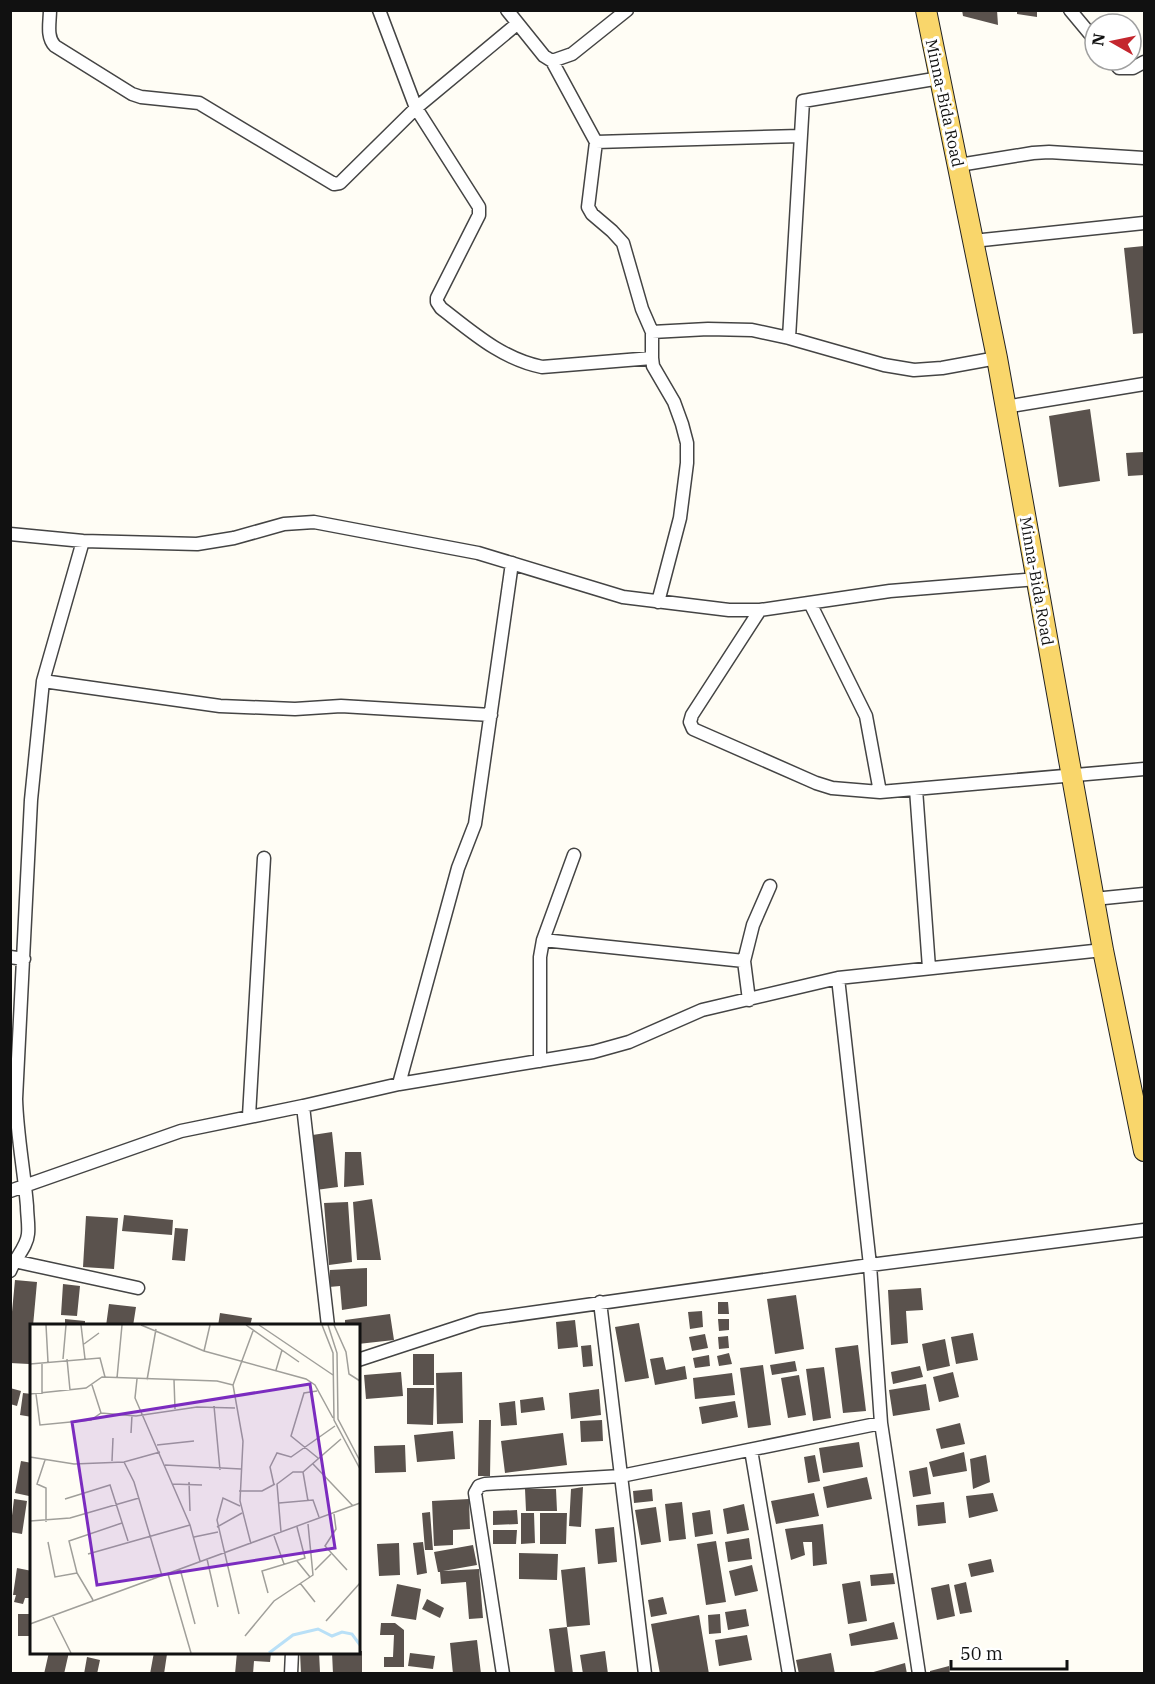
<svg xmlns="http://www.w3.org/2000/svg" width="1155" height="1684" font-family="'IBM Plex Serif',serif">
<style>
.building{fill:#5a524d}
.lines{fill:none;stroke-linecap:round;stroke-linejoin:round}
.minor-casing{stroke:#444;stroke-width:15}
.primary-casing{stroke:#222;stroke-width:22}
.minor{stroke:#fff;stroke-width:12}
.primary{stroke:#f9d66b;stroke-width:20}
.labels{text-anchor:middle;stroke-width:6;stroke-linejoin:round;paint-order:stroke}
.street-label{font-size:16px;fill:#111;stroke:#fff}
.inset-river{fill:none;stroke:#b9e0f7;stroke-width:3}
.inset-road{fill:none;stroke:#a09f9a;stroke-width:1.5}
.view{fill:#7b2cbf;fill-opacity:0.15;stroke:#7b2cbf;stroke-width:3}
.inset-edge{fill:none;stroke:#111;stroke-width:3}
</style>
<rect width="100%" height="100%" fill="#fffdf5"/>
<!-- building -->
<path class="building" d="M962,10H997L998,25L963,16Z
M1017,10H1037V17L1017,14Z
M1144,246V333L1133,334L1124,248Z
M1090,409L1100,481L1059,487L1049,416Z
M1144,452V475L1128,476L1126,453Z
M332,1132L338,1187L316,1190L306,1136Z
M345,1152H361L364,1185L344,1187Z
M372,1199L381,1260H357L353,1202Z
M348,1202L352,1262L329,1265L324,1203Z
M124,1215L173,1220L172,1235L122,1231Z
M86,1216L118,1218L114,1269L83,1267Z
M175,1228L188,1229L185,1261L172,1260Z
M367,1268V1306L342,1310L340,1286L329,1287L330,1270Z
M15,1280L37,1282L33,1326H32L29,1364L10,1363V1333Z
M63,1284L80,1286L77,1316L61,1315Z
M921,1288L923,1310L906,1311L908,1343L891,1345L888,1290Z
M796,1295L804,1349L775,1354L767,1299Z
M718,1302H728L729,1314H718Z
M109,1304L136,1307L133,1326H106Z
M702,1311L703,1327L690,1329L688,1312Z
M220,1313L252,1318L250,1326H218Z
M390,1314L394,1340L358,1344V1326H345V1320Z
M65,1319L85,1321V1326H65Z
M718,1319H729V1330L719,1331Z
M575,1320L578,1347L558,1349L556,1322Z
M639,1323L649,1378L625,1382L615,1327Z
M973,1333L978,1360L956,1364L951,1337Z
M705,1334L708,1348L692,1351L689,1337Z
M728,1336L729,1348L719,1349L718,1337Z
M945,1339L950,1366L927,1371L922,1344Z
M591,1345L593,1366L583,1367L581,1346Z
M858,1345L866,1411L843,1413L835,1348Z
M729,1353L732,1364L719,1366L717,1356Z
M413,1354H434V1385H413Z
M709,1355L710,1366L695,1368L693,1358Z
M663,1357L666,1370L685,1366L687,1379L655,1385L650,1359Z
M795,1361L797,1371L772,1375L770,1365Z
M763,1365L771,1425L748,1428L740,1368Z
M920,1366L923,1377L893,1384L891,1372Z
M824,1367L831,1418L813,1421L806,1369Z
M401,1372L403,1396L366,1399L364,1375Z
M462,1372L463,1423L437,1424L436,1373Z
M953,1372L959,1397L939,1402L933,1377Z
M732,1373L735,1395L695,1399L693,1378Z
M799,1375L806,1415L788,1418L781,1378Z
M926,1384L930,1410L893,1416L889,1390Z
M10,1388L21,1391L17,1406L10,1404Z
M407,1388H434L433,1425L407,1424Z
M599,1389L601,1415L571,1419L569,1393Z
M23,1393L32,1394V1417L20,1415Z
M543,1397L545,1410L521,1413L520,1400Z
M515,1401L517,1425L501,1426L499,1403Z
M735,1401L738,1417L702,1424L699,1407Z
M479,1420H491L490,1476H478Z
M602,1420L603,1441L581,1442L580,1421Z
M960,1423L965,1444L941,1449L936,1429Z
M453,1431L455,1459L417,1462L414,1435Z
M563,1433L567,1465L505,1473L501,1441Z
M859,1442L863,1467L823,1473L819,1448Z
M405,1445L406,1472L375,1473L374,1446Z
M964,1452L967,1471L933,1477L929,1462Z
M815,1455L820,1481L808,1483L804,1457Z
M986,1455L990,1482L973,1489L970,1459Z
M21,1461L32,1463V1480L29,1496L15,1493Z
M927,1467L931,1494L913,1497L909,1471Z
M867,1477L872,1499L827,1508L823,1487Z
M583,1487L581,1527L569,1526L571,1489Z
M525,1489H556L557,1511H526Z
M652,1489L653,1501L634,1503L633,1491Z
M814,1493L819,1516L776,1524L771,1501Z
M993,1493L998,1511L969,1518L966,1496Z
M14,1499L27,1501L22,1534L10,1532Z
M469,1499L470,1529L453,1530V1545L434,1546L432,1501Z
M682,1502L686,1539L669,1541L665,1504Z
M944,1502L946,1523L918,1526L916,1505Z
M744,1504L749,1530L727,1534L723,1509Z
M656,1507L661,1542L641,1545L635,1510Z
M517,1510L518,1524L493,1525V1511Z
M710,1510L713,1534L695,1537L692,1513Z
M430,1512L433,1550H425L422,1513Z
M521,1513H534L535,1543L521,1544Z
M540,1513H567L566,1544H540Z
M823,1524L827,1564L813,1566L812,1542H803L805,1555L791,1560L785,1529Z
M614,1527L617,1562L598,1564L595,1529Z
M493,1530H517L516,1544H493Z
M749,1538L752,1559L728,1562L725,1542Z
M716,1541L726,1602L706,1605L697,1544Z
M423,1542L427,1573L417,1575L413,1543Z
M399,1543L400,1575L379,1576L377,1544Z
M473,1545L477,1565L443,1571L479,1569L483,1618L469,1619L466,1582L441,1584L440,1572H438L434,1552Z
M519,1553L558,1554L557,1580L519,1579Z
M991,1559L994,1572L971,1577L968,1564Z
M752,1565L758,1591L735,1596L729,1571Z
M585,1567L590,1625L567,1627L561,1570Z
M17,1568L32,1571V1591L30,1590V1598H25L23,1604L14,1602L16,1595H13Z
M893,1573L895,1584L871,1586L870,1575Z
M860,1581L867,1621L848,1624L842,1584Z
M966,1582L972,1612L960,1614L954,1585Z
M397,1584L421,1589L416,1620L391,1616Z
M949,1584L955,1616L937,1620L931,1588Z
M663,1597L667,1614L651,1617L648,1600Z
M427,1599L444,1608L440,1618L422,1609Z
M746,1609L749,1626L728,1630L725,1612Z
M18,1614H32V1636H18Z
M720,1614L721,1633L709,1634L708,1615Z
M699,1615L709,1674H660L651,1624Z
M894,1622L898,1639L851,1646L849,1634Z
M381,1623H395L404,1630V1667H384V1657H393L394,1635H380Z
M567,1627L573,1674H555L549,1629Z
M747,1635L752,1660L719,1666L715,1640Z
M477,1640L481,1674H453L450,1643Z
M358,1651H362V1674H333L332,1652H358Z
M605,1651L608,1674H583L580,1655Z
M49,1652H69L64,1674H44Z
M154,1652L167,1654L164,1674H150Z
M237,1652L271,1653L270,1662L254,1661L253,1674H235Z
M300,1652H319L320,1672L301,1674Z
M410,1653L435,1656L433,1669L408,1666Z
M831,1653L835,1674H799L796,1660Z
M87,1657L100,1660L97,1674H84Z
M905,1663L907,1674H870V1673Z
M949,1666L950,1674H930V1671Z"/>
<g class="lines">
<defs>
<path id="minor" d="M50,10C50,22 46,37 55,46L132,94L141,97L199,103L334,184L340,183L416,108L517,24
M379,10L416,108L479,207V215L437,298V302L441,308C472,332 502,359 542,367L652,358
M507,10L544,56L552,61L596,142L588,207L592,214L612,231L623,243L642,309L652,332L708,329L752,330L789,338L884,365L914,370L942,368L997,358
M1070,10L1095,40
M1112,60L1119,68H1133L1144,62
M552,61L572,54L627,10
M596,142L800,136
M959,165L1033,153L1049,152L1144,158
M973,241L1144,223
M652,332V358L653,366L674,402L682,424L687,443V463L680,518L658,602
M789,338L803,101L940,78
M1005,407L1144,384
M10,534L83,541L197,544L234,538L284,524L314,522L478,553L623,597L729,610H760L890,591L1037,579
M810,603L866,716L880,792
M760,610L692,715L690,722L693,729L816,783L832,788L880,792L1144,769
M43,681L220,706L295,709L341,706L491,715
M916,789L929,968
M1094,899L1144,894
M543,940L744,961
M10,957L24,959
M838,978L870,1265L881,1423L919,1674
M749,1000L744,961L753,925L770,886
M540,1061V957L543,940L574,855
M399,1084L458,868L475,824L512,563
M303,1106L328,1326
M249,1116L264,858
M10,1191L181,1131L303,1106L399,1084L593,1052L629,1042L702,1010L838,978L1103,950
M14,1261L138,1288
M10,1271C15,1258 27,1247 28,1234C29,1225 27,1215 27,1206C24,1170 17,1135 16,1099L31,800L43,681L83,541
M600,1302L645,1674
M358,1360L480,1320L870,1265L1144,1230
M751,1450L789,1674
M291,1674L292,1652
M503,1674L475,1493L479,1486L485,1484L621,1476L881,1423"/>
<path id="primary" d="M926,10L997,358L1103,950L1144,1151"/>
</defs>
<!-- minor casing -->
<use href="#minor" class="minor-casing"/>
<!-- primary casing -->
<use href="#primary" class="primary-casing"/>
<!-- minor -->
<use href="#minor" class="minor"/>
<!-- primary -->
<use href="#primary" class="primary"/>
</g>
<g class="labels">
<!-- street labels -->
<g class="street-label">
<text transform="translate(945 103) rotate(78)" y="6">Minna-Bida Road</text>
<text transform="translate(1037 581) rotate(80)" y="6">Minna-Bida Road</text>
</g>
</g>
<!-- overview -->
<g transform="translate(30 1324)">
<rect width="330" height="330" fill="#fffdf5"/>
<path class="inset-river" d="M239,329L263,311L288,305L302,312L312,308L322,310L330,321"/>
<path class="inset-road" d="M16,1L18,38M51,1L55,35M111,1L174,27L276,55L285,61L303,94M216,1L269,38M229,1L303,51M292,1L303,29L304,96L330,145M298,1L307,29L308,95L330,137M304,1L316,28L319,50L330,57M54,20L69,9M174,27L180,1M33,35L36,1M37,35L40,66M0,40L70,34L75,53M246,46L252,26M87,54L92,1M107,55L105,74L160,201L170,237M117,56L126,5M144,56L145,85M62,61L71,89M287,67L274,69L261,112L288,134M0,70L56,64L72,53L187,57L203,61M6,70L10,101L61,96L71,89L106,92L167,83L205,84M12,70V39M184,82L190,146M101,109L102,91M127,121L164,117M0,133L44,140L94,138L130,128M15,136L7,160L16,164V198M82,137L83,114M94,138L104,158L132,252M283,140L323,182M135,141L211,145M273,148L278,177M159,158L160,187M142,160L172,161M244,161L240,143L247,129L261,133L305,102M209,167H232L245,160M35,175L80,161L98,217M249,179L283,176L289,193M304,190L306,205L295,222L317,246M0,197L40,194L109,174M187,203L212,189M251,208L247,160L263,148H273L311,115M244,212L254,240M164,213L188,208M18,218L25,253L47,249M0,220V254M221,220L210,177L213,117L203,61L223,7M58,230L160,201M177,235L188,283M267,237L280,253M150,245L165,300M285,246L301,230M138,250L161,329M270,259L285,278M238,269L232,247L275,234L267,203M63,276L47,249L39,217L92,199M209,290L187,196L193,174L210,182M22,291L41,329M296,297L330,259M0,300L330,179M215,312L244,277L283,251L278,200"/>
<path class="view" d="M280,60L305,224L67,261L42,98Z"/>
<rect width="330" height="330" class="inset-edge"/>
</g>
<!-- border -->
<rect width="1155" height="1684" fill="none" stroke="#111111" stroke-width="24"/>
<!-- north arrow -->
<g transform="translate(1113 42) rotate(279)"><circle r="28" fill="#ffffff" stroke="#a0a0a0" stroke-width="1.5"/>
<path d="M0-4.5L10 22L0 15L-10 22Z" fill="#c4262e"/>
<text y="-9" font-size="16" font-weight="bold" text-anchor="middle" fill="#111111">N</text>
</g>
<!-- scale -->
<path d="M951 1660v9h116v-9" fill="none" stroke="#111111" stroke-width="3"/>
<text x="960" y="1660" font-size="18" fill="#111111" stroke="#ffffff" stroke-width="4.5" paint-order="stroke">50 m</text>
</svg>
